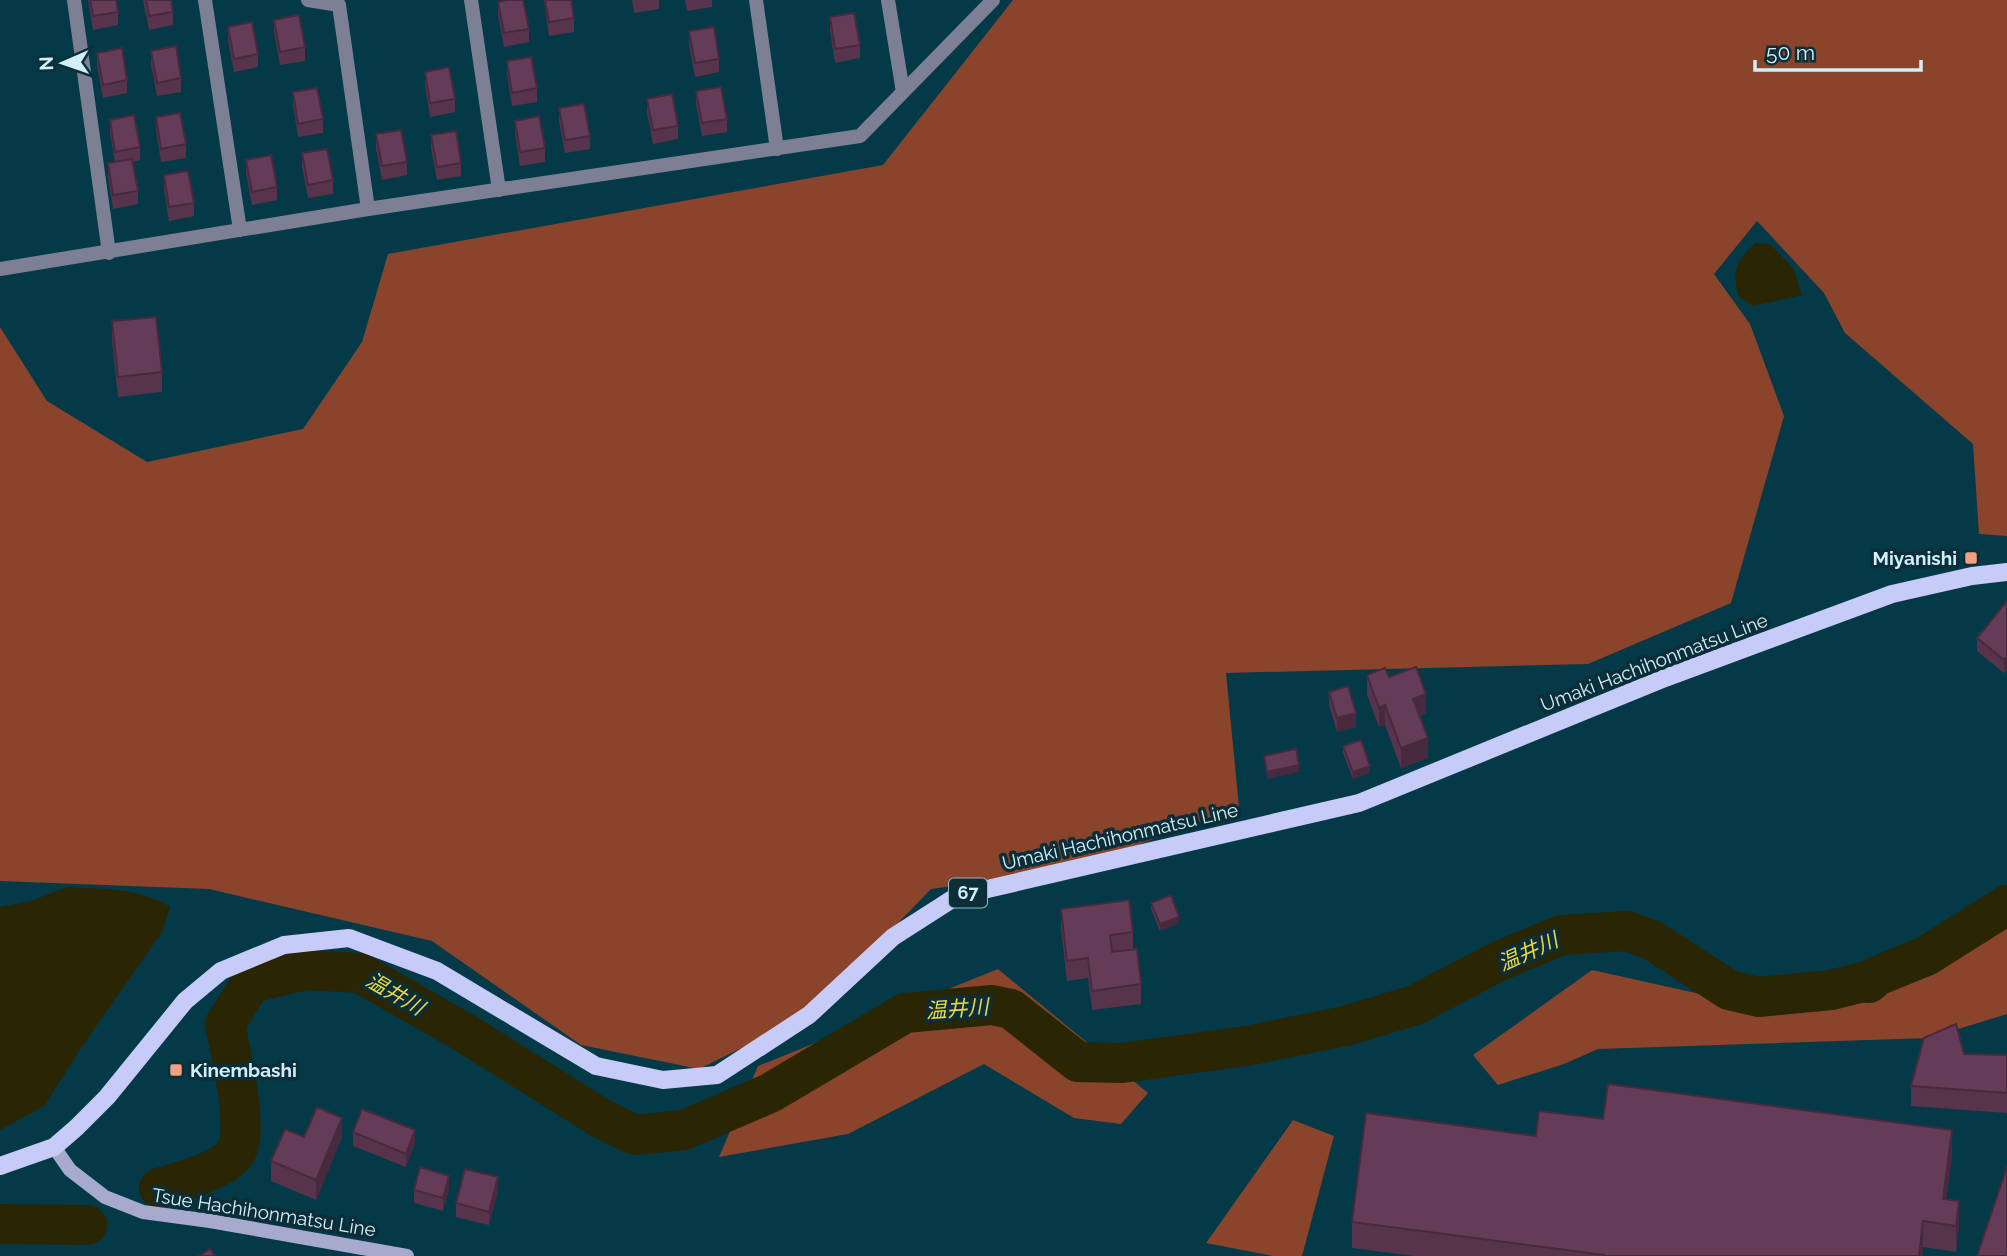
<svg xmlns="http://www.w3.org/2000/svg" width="2007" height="1256" font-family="Raleway,'Noto Sans JP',sans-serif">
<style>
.green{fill:#89442b}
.water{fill:#2a2502}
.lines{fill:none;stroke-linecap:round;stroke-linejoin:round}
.river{stroke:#2a2502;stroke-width:40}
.street{stroke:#7d8095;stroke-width:14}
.secondary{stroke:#a7aacc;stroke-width:14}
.primary{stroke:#c7cbf7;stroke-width:18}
.wall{fill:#57344c}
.shaded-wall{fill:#472a3e}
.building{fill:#653c58;stroke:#472a3e;stroke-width:2}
.poi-dot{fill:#f39f82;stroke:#0c2e38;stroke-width:2.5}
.labels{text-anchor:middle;stroke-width:7;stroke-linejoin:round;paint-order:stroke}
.shield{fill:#0c2e38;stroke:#95b5bf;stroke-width:2}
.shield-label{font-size:18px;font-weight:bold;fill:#d0eff9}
.poi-label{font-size:19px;font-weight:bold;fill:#d0eff9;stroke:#0c2e38;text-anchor:end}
.street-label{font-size:19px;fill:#d0eff9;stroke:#0c2e38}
.water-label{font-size:21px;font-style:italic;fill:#eed745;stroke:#0c2e38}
</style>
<rect width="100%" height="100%" fill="#043a48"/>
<!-- green -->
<path class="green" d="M1013,0H2007V536L1979,534L1973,444L1845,333L1824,293L1757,221L1714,274L1750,324L1784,416L1731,603L1588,664L1226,673L1239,807L1076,868L931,889L809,1015L699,1069L581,1045L432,941L209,889L0,881V327L47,401L147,462L303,429L362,342L388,254L883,165Z
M2007,926V1014L1929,1038L1598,1049L1564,1064L1498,1085L1473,1055L1592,970L1718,998L1900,966Z
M998,969L1148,1093L1121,1124L1074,1118L984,1064L848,1134L719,1157L758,1066Z
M1293,1120L1334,1136L1302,1256H1273L1206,1243Z"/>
<!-- water -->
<path class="water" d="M1755,243L1770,244L1793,268L1802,295L1753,306L1738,296C1732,270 1736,262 1755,243Z
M67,887C102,889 140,888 170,907L162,932L83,1045L44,1106L0,1130V907L31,901Z"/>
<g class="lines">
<!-- river -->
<path class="river" d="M159,1188C183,1180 214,1174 233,1156C252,1139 230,1050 225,1024L251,983L305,970L360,973L465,1033L602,1119L635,1135L684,1130L770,1093L905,1013L992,1005L1011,1009L1078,1062L1122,1063L1246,1046L1345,1026L1415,1005L1497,962L1561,935L1627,931L1652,940L1729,990L1759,997L1831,990L1867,981L1869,983L1877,976L1926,956L2007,905
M0,1224L87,1225"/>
<!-- street -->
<path class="street" d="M74,0L109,253
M205,0L240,230
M308,0L339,5L368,209
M471,0L499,190
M756,0L777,149
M888,0L903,92
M0,269L368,209L860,136L993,0"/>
<!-- secondary -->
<path class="secondary" d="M54,1147L70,1170L105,1197L143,1212L210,1221L407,1256"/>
<!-- primary -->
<path class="primary" d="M0,1166L54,1147L76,1128L107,1097L185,1001L221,971L284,945L349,938L437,971L596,1066L663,1080L717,1075L809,1015L893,937L957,896L1359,803L1665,678L1892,594L1972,576L2007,572"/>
</g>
<!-- wall -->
<path class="wall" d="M88,0H116L118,12V25L93,30Z
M143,0H171L173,12V25L149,30Z
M544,0H571L574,18V32L549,36Z
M632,0H659V9L634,13Z
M685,0H712V7L687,11Z
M498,2L529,29V42L504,47L498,15Z
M830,17L860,45V58L835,63L830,31Z
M274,20L305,47V61L280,65L274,33Z
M228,27L258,54V67L234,72L228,40Z
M689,31L719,59V72L695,77L689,45Z
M151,51L181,78V92L157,96L151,64Z
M97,53L127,80V93L103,98L97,66Z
M507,61L537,88V102L512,106L507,74Z
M425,72L455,99V112L430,117L425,85Z
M696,91L727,119V132L702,136L696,104Z
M293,92L323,119V133L298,137L293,105Z
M647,99L678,126V139L653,144L647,112Z
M559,108L590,136V149L565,153L559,121Z
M156,117L186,144V158L161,162L156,130Z
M110,120L140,147V160L133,162L138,191V204L113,209L108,177V163L115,162L110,133Z
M515,121L545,148V162L520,166L515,134Z
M376,134L407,162V175L382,180L376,148Z
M431,135L461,163V176L437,180L431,148Z
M302,153L333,180V194L308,198L302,166Z
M246,160L277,187V200L252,205L246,173Z
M164,175L194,203V216L169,221L164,189Z
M112,321L162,372V392L118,397L112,341Z
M2007,601V670L2004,673L1977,651V638Z
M1367,675L1389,677L1426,713L1420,716L1428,758L1401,768L1385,725L1379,727L1367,695Z
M1329,692L1356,727L1337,732L1329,705Z
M1343,746L1370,772L1353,779L1343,753Z
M1151,903L1179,923L1160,931L1151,909Z
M1061,909L1133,932V949L1141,984V1004L1092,1010L1088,978L1067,981L1061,929Z
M1964,1054L2007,1055V1113L1911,1106V1086Z
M353,1132L415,1143L406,1167L353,1146Z
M1536,1136L1952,1156L1946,1199L1959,1227L1956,1252L1923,1247L1922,1256H1414L1352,1248V1222Z
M304,1137H342L316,1200L271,1181V1161Z
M449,1189L443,1211L414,1203V1190Z
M498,1191L489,1225L456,1217V1203Z"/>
<!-- shaded-wall -->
<path class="shaded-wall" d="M2007,657V670L2004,673V660Z
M1426,694V713L1413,718V699Z
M1385,705V725L1379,727V708Z
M1356,713V727L1337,732V718Z
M1428,738V758L1401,768V748Z
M1299,765V772L1267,779V772Z
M1370,766V772L1353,779V772Z
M1179,917V923L1160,931V924Z
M342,1118V1137L316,1200V1180Z
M415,1130V1143L406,1167V1154Z
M1952,1130V1156L1943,1225V1199Z
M449,1176V1189L443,1211V1198Z
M498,1177V1191L489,1225V1212Z
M1959,1201V1227L1956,1252V1226Z
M1923,1221V1247L1922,1256H1919Z"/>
<!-- building -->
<path class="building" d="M90,0H116L118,12L93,16Z
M146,0H171L173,12L149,16Z
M507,0H523L529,29L504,33L498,2Z
M545,0H571L574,18L549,22Z
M854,13L860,45L835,49L830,17Z
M299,15L305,47L280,52L274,20Z
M252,22L258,54L234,59L228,27Z
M714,27L719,59L695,63L689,31Z
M176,46L181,78L157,83L151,51Z
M122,48L127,80L103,85L97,53Z
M531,57L537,88L512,93L507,61Z
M449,67L455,99L430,103L425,72Z
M721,87L727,119L702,123L696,91Z
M317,88L323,119L298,124L293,92Z
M672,94L678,126L653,130L647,99Z
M584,104L590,136L565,140L559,108Z
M180,113L186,144L161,149L156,117Z
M134,115L140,147L115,152L110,120Z
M539,116L545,148L520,152L515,121Z
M401,130L407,162L382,166L376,134Z
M456,131L461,163L437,167L431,135Z
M327,149L333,180L308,185L302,153Z
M271,155L277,187L252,192L246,160Z
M132,159L138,191L113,195L108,163Z
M188,171L194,203L169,207L164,175Z
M156,317L162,372L118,377L112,321Z
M2007,601V657L2004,660L1977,638Z
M1416,667L1426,694L1413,699L1428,738L1401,748L1385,705L1379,708L1367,675L1385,668L1389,677Z
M1348,686L1356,713L1337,718L1329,692Z
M1361,740L1370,766L1353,772L1343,746Z
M1296,749L1299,765L1267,772L1264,756Z
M1171,895L1179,917L1160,924L1151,903Z
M1129,900L1133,932L1110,935L1112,952L1137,949L1141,984L1092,991L1088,958L1067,961L1061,909Z
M1956,1024L1964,1054L2007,1055V1093L1911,1086L1924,1038Z
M1608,1084L1952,1130L1943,1199L1959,1201L1956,1226L1923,1221L1919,1256H1604V1255L1352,1222L1366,1113L1536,1136L1539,1111L1603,1119Z
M317,1107L342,1118L316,1180L271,1161L285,1129L304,1137Z
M362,1109L415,1130L406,1154L353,1132Z
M420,1167L449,1176L443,1198L414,1190Z
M2007,1167V1256H1977Z
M465,1169L498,1177L489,1212L456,1203Z
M210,1249L215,1256H199Z"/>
<!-- markers -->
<g class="poi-dot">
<rect x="1964" y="551" width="14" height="14" rx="3.5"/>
<rect x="169" y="1063" width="14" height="14" rx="3.5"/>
</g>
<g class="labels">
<!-- shield labels -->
<rect class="shield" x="949" y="878.5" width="38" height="29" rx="5"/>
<g class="shield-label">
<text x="968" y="899">67</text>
</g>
<!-- poi labels -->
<g class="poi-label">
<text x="1957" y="565">Miyanishi</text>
<text x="190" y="1077" text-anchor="start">Kinembashi</text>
</g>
<!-- street labels -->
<g class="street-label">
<text transform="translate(1654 662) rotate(-21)" y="7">Umaki Hachihonmatsu Line</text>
<text transform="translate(1120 836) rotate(-13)" y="7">Umaki Hachihonmatsu Line</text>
<text transform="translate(264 1212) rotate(9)" y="7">Tsue Hachihonmatsu Line</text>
</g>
<!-- water labels -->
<g class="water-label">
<text transform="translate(1528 952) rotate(-24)" y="7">温井川</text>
<text transform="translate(395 994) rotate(30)" y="7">温井川</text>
<text transform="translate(957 1009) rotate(-4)" y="7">温井川</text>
</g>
</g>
<!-- north arrow -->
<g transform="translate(63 63) rotate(268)" stroke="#0c2e38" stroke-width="5" paint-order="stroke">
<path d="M0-5L12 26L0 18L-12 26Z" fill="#d0eff9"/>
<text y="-10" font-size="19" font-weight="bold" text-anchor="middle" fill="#d0eff9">N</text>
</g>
<!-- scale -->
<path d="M1755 60v10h166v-10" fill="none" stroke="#d0eff9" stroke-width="3.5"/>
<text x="1766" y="60" font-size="21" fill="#d0eff9" stroke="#0c2e38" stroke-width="5" paint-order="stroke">50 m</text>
</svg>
